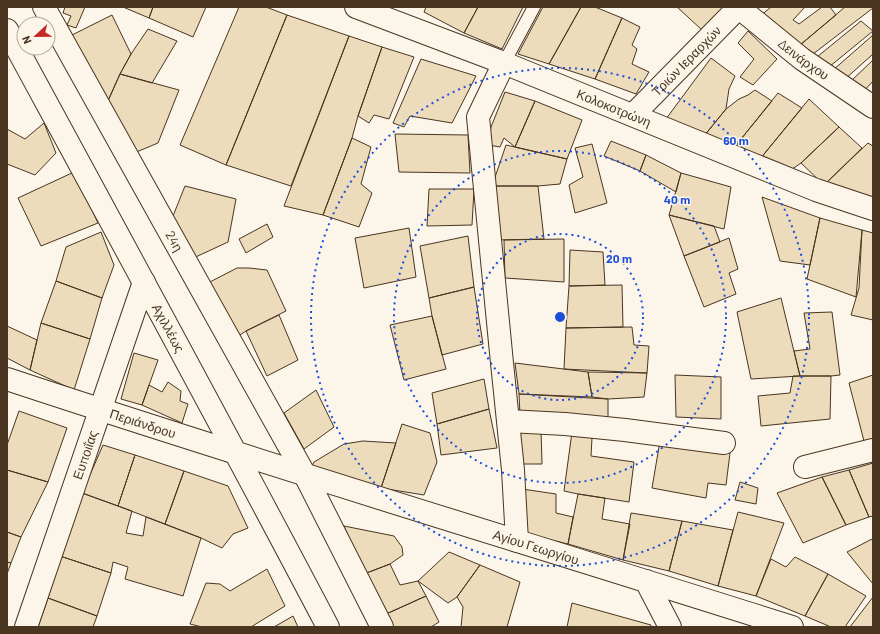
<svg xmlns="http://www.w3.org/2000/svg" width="880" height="634" font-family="Barlow,sans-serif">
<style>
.building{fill:#ecdcbc;stroke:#4a3520}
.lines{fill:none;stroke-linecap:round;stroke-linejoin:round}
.lane-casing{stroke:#4a3520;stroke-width:14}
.street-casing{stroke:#4a3520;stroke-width:24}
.secondary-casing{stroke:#4a3520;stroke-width:24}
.lane{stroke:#fbf6e9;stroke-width:12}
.street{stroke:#fbf6e9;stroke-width:22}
.secondary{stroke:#fbf6e9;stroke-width:22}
.ring{fill:none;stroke:#1d4ed8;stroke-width:2;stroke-dasharray:2 4}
.labels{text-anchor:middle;stroke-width:3;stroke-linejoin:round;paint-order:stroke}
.street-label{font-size:13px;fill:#4a3520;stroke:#fbf6e9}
.centre{fill:#1d4ed8;stroke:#fbf6e9;stroke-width:2}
.ring-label{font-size:12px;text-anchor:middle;font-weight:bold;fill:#1d4ed8;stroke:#fbf6e9;stroke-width:3;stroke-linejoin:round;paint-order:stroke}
</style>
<rect width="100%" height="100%" fill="#fbf6e9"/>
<!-- building -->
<path class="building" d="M65,7H85L76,28L67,25L71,16L63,13Z
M123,7H153L149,18Z
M153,7H206L193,37L149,18Z
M239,7H266L287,15L226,165L180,145Z
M426,7H478L464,33L424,12Z
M478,7H523L502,49L464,33Z
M543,7H581L549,64L518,54Z
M581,7H595L622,18L595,79L549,64Z
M677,7H726L702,30Z
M771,7H805L793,20L799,24L822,7H830L836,15L800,45L759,17Z
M845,7H873V8L813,54L800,45Z
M112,15L131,54L120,74L107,103L72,35Z
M287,15L349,36L291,186L226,165Z
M622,18L640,27L632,45L637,49L632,64L649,72L636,94L595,79Z
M861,21L873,31L829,67L817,57Z
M148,29L177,41L152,83L120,74L131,54Z
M748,31L777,59L753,85L740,77L754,59L738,43Z
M873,35V54L844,80L832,71Z
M349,36L382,47L358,116L352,138L323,215L284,206Z
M382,47L414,57L389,119L374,115L369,123L358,116Z
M711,58L735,76L729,89L726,109L704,136L666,119Z
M421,59L476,76L452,123L410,116L404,127L393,123Z
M873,60V81L863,92L850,82Z
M120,74L179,90L158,143L134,153L107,103Z
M755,90L772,101L737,144L729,146L704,136L726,109L739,99L748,95Z
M505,92L535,101L515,147L504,138L500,147L488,145L491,127Z
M778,93L802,108L760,159L737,144Z
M809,99L839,127L801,163L788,172L760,159Z
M535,101L582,120L567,159L515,147Z
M44,123L56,153L35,175L7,164V129L25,139Z
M839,127L862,148L824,185L801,163Z
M395,134L468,135L470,173L399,172Z
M352,138L371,147L361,184L372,193L359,227L323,215Z
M611,141L646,155L640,171L604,156Z
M868,143L873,146V199L824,185Z
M592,144L607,203L575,213L569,185L583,177L575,148Z
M506,145L567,159L560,184L538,186H492Z
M646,155L681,173L676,192L640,171Z
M74,172L98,223L41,246L18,198Z
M681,173L731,187L724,229L669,215Z
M185,186L236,199L228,242L187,261L169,226Z
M492,186H538L544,239L496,240Z
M429,189H474L472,225L427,226Z
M762,197L820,218L810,265L780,261Z
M669,215L714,226L720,242L684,256Z
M820,218L862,230L856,297L807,279Z
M267,224L273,237L246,253L239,239Z
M409,228L416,277L364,288L355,238Z
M862,230L873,233V320L851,315L859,288Z
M101,232L114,265L102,298L56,281L66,247Z
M468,236L474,287L429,298L420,246Z
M729,238L738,269L729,273L736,294L704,307L684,256Z
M564,239V282L505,278L504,240Z
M570,250L603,252L605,285L569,286Z
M237,268H249L267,270L286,311L246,331L234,339L206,284Z
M56,281L102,298L90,339L41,323Z
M622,285L623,327L566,328L569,286Z
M474,287L483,344L442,355L432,316L429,298Z
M781,298L800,376L751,379L737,312Z
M832,312L840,375L831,376H800L794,351L810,349L804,313Z
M279,315L298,360L267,376L246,331Z
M432,316L446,369L404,380L390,325Z
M41,323L90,339L74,390L30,370Z
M7,326L37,340L30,370L7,358Z
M632,327L634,345L649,346L647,373L564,369L566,328Z
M134,353L158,360L142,405L121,399Z
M515,363L588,372L592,397L519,394Z
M588,372L647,373L644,397L608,399L592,397Z
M675,375L721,377V419L676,417Z
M873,375V443L865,445L849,383Z
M793,376H831L830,419L761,426L758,396L790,393Z
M484,379L489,409L437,424L432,393Z
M168,382L181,391L180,401L188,404L182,423L142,405L149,385L162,392Z
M316,390L334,427L304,449L284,413Z
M519,394L608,399V421L520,415Z
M489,409L497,448L441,455L437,424Z
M19,411L67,428L48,482L7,470V445Z
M402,424L430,433L437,462L424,495L381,488Z
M519,428L541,430L542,464H519Z
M572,432L592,438L591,456L634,462L629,502L578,494L564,491Z
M363,441L396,443L381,488L311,468L314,462L344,444Z
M660,441L730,453L726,485L708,483L706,498L652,488Z
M103,445L135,455L118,506L82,493Z
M135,455L184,471L165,524L118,506Z
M873,463V516L869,517L849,470Z
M7,470L48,482L21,537L7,532Z
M849,470L869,517L846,525L822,477Z
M184,471L228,486L248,528L233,534L222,548L201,538L165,524Z
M822,477L846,525L803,543L777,493Z
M740,482L758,488L756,504L735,500Z
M522,489L556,494V513L573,517L568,544L524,533Z
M82,493L132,511L126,533L143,536L146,517L201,538L183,596L125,579L128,567L113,562L111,573L60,556Z
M578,494L605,498L602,519L630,524L623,560L568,544Z
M738,512L784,523L756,596L718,586Z
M631,513L682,521L669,571L623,560Z
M682,521L733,530L718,586L669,571Z
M344,526L394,536L402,547L403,555L390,564L364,574Z
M7,532L21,537L11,563L7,562Z
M873,539V584L847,552L870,540Z
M449,552L480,565L457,597L448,603L418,581Z
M60,556L111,573L97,616L48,598Z
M795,557L828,574L805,616L756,596L771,559L786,567Z
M7,562L11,563L7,574Z
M390,564L400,585L418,581L426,596L384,615L364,574Z
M480,565L520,582L507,627H461L463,607L457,597Z
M267,569L285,606L251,627H202L190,624L206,583L220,584L230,591Z
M828,574L866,596L845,627H831L805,616Z
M426,596L439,622L431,627H391L384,615Z
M873,597V627H850Z
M48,598L97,616L93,627H38Z
M572,603L651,625V627H567Z
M293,616L298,627H274Z"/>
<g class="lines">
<defs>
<path id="lane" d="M504,63L534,7"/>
<g id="street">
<path id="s1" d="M44,7L305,475L382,627"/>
<path id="s2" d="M356,7L504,63L816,190L873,209"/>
<path id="s3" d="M738,7L802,59L873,107"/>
<path id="s4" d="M7,30C115,229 223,427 328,627"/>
<path d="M504,63L478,117L502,363L513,470L517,541"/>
<path id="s5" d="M633,115L739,7"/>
<path d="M508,421L565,424L625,430L724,443"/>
<path d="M805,467L873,450"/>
<path d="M646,581L670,627"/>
<path id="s6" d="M26,627L144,282"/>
</g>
<g id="secondary">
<path id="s7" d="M7,379C267,465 530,544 792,627"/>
</g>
</defs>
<!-- lane casing -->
<use href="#lane" class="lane-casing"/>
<!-- street casing -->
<use href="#street" class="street-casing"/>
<!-- secondary casing -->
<use href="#secondary" class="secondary-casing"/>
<!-- lane -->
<use href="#lane" class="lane"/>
<!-- street -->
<use href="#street" class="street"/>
<!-- secondary -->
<use href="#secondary" class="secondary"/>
</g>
<!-- distance rings -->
<g class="ring">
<circle cx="560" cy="317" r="83"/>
<circle cx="560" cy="317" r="166"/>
<circle cx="560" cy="317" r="249"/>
</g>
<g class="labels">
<!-- street labels -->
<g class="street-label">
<text dy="5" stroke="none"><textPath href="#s3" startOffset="84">Δεινάρχου</textPath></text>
<text dy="5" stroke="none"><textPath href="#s5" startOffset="76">Τριών Ιεραρχών</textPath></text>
<text dy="5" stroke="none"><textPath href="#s2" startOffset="277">Κολοκοτρώνη</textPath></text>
<text dy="5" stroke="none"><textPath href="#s1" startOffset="268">24η</textPath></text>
<text dy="5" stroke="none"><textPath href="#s4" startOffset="339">Αχιλλέως</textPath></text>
<text dy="5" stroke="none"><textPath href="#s7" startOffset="143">Περιάνδρου</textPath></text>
<text dy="5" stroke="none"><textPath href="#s6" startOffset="182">Ευποιΐας</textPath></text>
<text dy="5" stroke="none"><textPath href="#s7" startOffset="555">Αγίου Γεωργίου</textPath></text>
</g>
</g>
<circle cx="560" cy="317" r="6" class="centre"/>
<g class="ring-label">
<text x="736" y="145">60 m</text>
<text x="677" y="204">40 m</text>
<text x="619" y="263">20 m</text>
</g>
<!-- border -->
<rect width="880" height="634" fill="none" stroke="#4a3520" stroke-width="16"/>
<!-- north arrow -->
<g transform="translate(36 36) rotate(248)"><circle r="19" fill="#fbf6e9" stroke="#b4a999"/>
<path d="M0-3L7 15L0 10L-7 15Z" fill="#c62828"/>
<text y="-6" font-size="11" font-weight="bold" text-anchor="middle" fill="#4a3520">N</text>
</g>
</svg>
